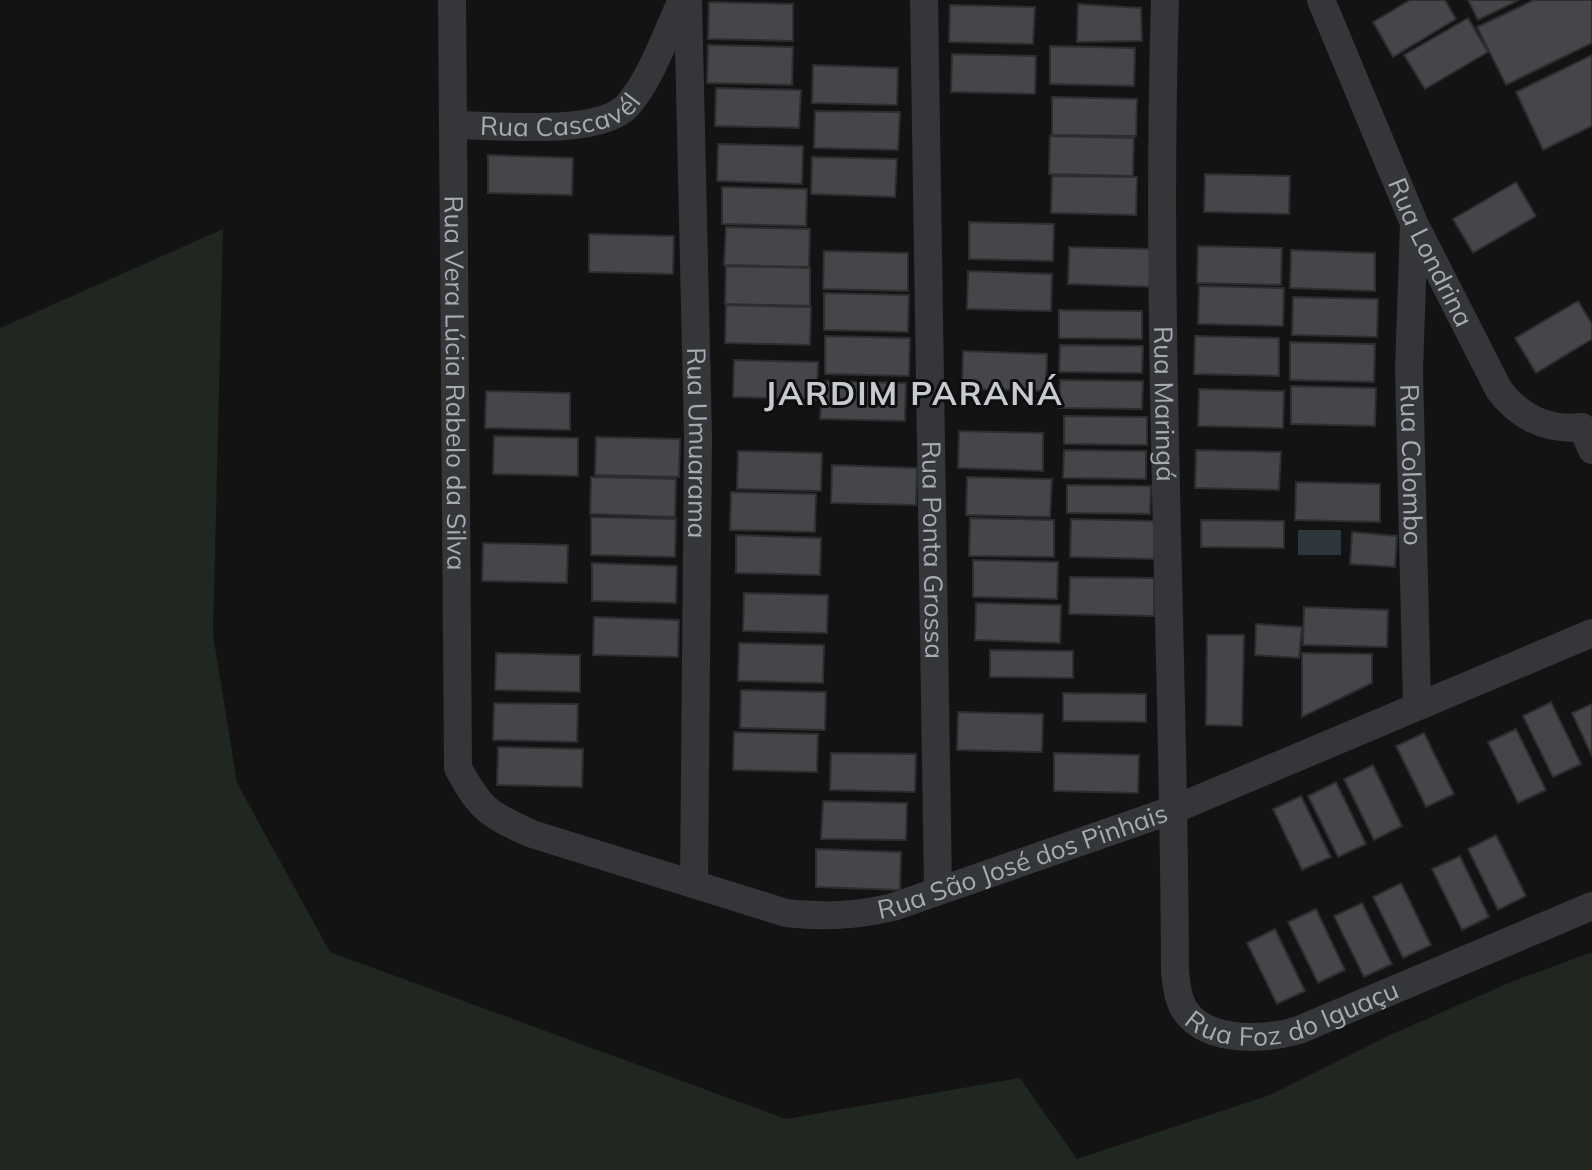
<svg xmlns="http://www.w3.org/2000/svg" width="1592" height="1170" font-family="Mulish,sans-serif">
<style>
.green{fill:#202620}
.water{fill:#2e373c}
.building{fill:#454649;stroke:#2d2e30;stroke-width:2}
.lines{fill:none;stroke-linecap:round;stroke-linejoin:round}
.street{stroke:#353639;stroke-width:28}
.labels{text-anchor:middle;stroke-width:6;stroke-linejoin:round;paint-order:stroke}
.street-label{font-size:26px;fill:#a6acb3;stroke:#0e0e0f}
.district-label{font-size:33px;font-weight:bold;letter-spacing:2px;fill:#c7cad0;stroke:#0e0e0f}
</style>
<rect width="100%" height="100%" fill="#131314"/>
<!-- green -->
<path class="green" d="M223,229L213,634L237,783L330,952L786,1119L1020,1078L1077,1159L1270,1095L1390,1035L1511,982L1592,952V1170H0V328Z"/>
<!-- water -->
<path class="water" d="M1298,530H1341V555H1298Z"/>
<!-- building -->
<path class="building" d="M1410,0H1445L1456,19L1393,57L1373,22Z
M1468,0H1519L1478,20Z
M1534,0H1592V43L1506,85L1477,27Z
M709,2L793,4V41L708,39Z
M1078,4L1141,8L1142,41L1077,42Z
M950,5L1035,7L1033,44L949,42Z
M1468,18L1488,52L1425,89L1404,55Z
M708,45L793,47L792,85L707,83Z
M1050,46L1135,48L1134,86L1050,84Z
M952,54L1036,56L1035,94L951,92Z
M1592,55V126L1543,150L1516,92Z
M813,65L898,68L897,105L812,103Z
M716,88L801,90L799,128L715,126Z
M1052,97L1137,99L1136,136L1052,135Z
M815,111L900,112L898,150L814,148Z
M1050,136L1134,138L1133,176L1049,174Z
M718,144L803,146L802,184L717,181Z
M488,155L573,158L572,195L488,193Z
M812,157L897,159L895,197L811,194Z
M1205,174L1290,176L1289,214L1204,212Z
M1052,176L1137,177L1136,215L1051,213Z
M1516,182L1536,216L1473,253L1453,219Z
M722,187L807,189L806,226L722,224Z
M969,222L1054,224L1053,261L969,259Z
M726,227L810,229L809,267L724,265Z
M589,234L674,236L673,274L589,272Z
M1198,246L1282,248L1281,285L1197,283Z
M1069,247L1154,249L1153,287L1068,284Z
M1291,250L1375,253V291L1290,288Z
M824,251L908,253V291L823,289Z
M726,266L810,268V306L725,304Z
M968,271L1052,274L1051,311L967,309Z
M1199,286L1284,288L1283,326L1198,324Z
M824,293L909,295L908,332L824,330Z
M1293,297L1378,299L1377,337L1292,335Z
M1578,301L1592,324V339L1536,373L1515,338Z
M726,305L811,307L810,345L725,343Z
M1059,310L1142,311V339L1059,338Z
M825,336L910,338L909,376L825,374Z
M1195,336L1279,338V376L1194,374Z
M1290,342L1375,344L1374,382L1290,380Z
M1060,345L1143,346L1142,373L1059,372Z
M963,351L1047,354L1046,391L962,389Z
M734,360L818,362L817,400L733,397Z
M1060,380L1143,381L1142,409L1059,408Z
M822,381L906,383L905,421L820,419Z
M1291,386L1376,388L1375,426L1291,424Z
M1199,389L1284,391L1283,428L1198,426Z
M486,391L570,393V430L485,428Z
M1064,416L1147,417V445L1064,444Z
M959,431L1043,433V471L958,468Z
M494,436L578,438V476L493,474Z
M596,437L680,439L679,477L595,475Z
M1064,450L1146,451V479L1063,478Z
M1196,450L1281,452L1279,490L1195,488Z
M738,451L822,453L821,491L737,489Z
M832,465L917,468L916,505L831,503Z
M591,477L676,479L675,517L590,514Z
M967,477L1052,479L1050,517L966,515Z
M1296,482L1380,484V522L1295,520Z
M1067,485L1151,486L1150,514L1067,513Z
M731,492L816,494L815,532L730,530Z
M591,517L676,519L675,557L591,555Z
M970,518L1054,520V557L969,556Z
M1071,519L1156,521L1154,559L1070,557Z
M1201,520L1284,521V548L1201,547Z
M1352,532L1397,536L1395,567L1350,564Z
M736,535L821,538L820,575L736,573Z
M483,543L568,545L567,583L482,581Z
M973,560L1058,562L1057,599L973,597Z
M592,563L677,566L676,603L592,601Z
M1070,577L1154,578V616L1069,614Z
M744,593L828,595L827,633L743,631Z
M976,603L1061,605L1060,643L975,640Z
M1304,607L1388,610L1387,647L1303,645Z
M594,617L679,620L678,657L593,655Z
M1256,624L1302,627L1299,658L1255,655Z
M1207,635H1244L1242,726L1206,725Z
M739,643L824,645L823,683L738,681Z
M990,650L1073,651V678L990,677Z
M496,653L580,655V692L495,690Z
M1302,653L1372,654V683L1302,717Z
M741,690L826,692L825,730L740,728Z
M1063,693L1146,694V722L1063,721Z
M1551,702L1581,764L1553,777L1523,716Z
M494,703L578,704L577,742L493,740Z
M1592,704V756L1572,713Z
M958,712L1043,714L1042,752L957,750Z
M1516,729L1546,790L1518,803L1488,742Z
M734,732L818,734L817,772L733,770Z
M1424,733L1454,794L1426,807L1396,746Z
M498,747L583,749L582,787L497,785Z
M831,753L916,754L915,792L830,790Z
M1054,753L1139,755L1138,793L1054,791Z
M1373,765L1402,826L1374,840L1344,779Z
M1336,782L1366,844L1338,857L1308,796Z
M1301,796L1331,857L1302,870L1273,809Z
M823,801L907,803L906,840L821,839Z
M1496,835L1526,896L1498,910L1468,849Z
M816,849L901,852L900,890L816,887Z
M1460,856L1489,917L1462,930L1432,869Z
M1401,883L1431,945L1403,958L1373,897Z
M1362,903L1392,964L1364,977L1334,916Z
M1316,909L1345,970L1318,983L1288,922Z
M1275,929L1305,991L1277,1004L1247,943Z"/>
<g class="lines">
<!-- street -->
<g class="street">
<path id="s1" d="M452,0L458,768C480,809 489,815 532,834L786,913C824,917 855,916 893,907L1175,809L1592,633"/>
<path id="s2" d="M688,0L698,437L694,884"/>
<path id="s3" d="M924,0L938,890"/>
<path id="s4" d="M1165,0C1155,324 1174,648 1175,972C1176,981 1177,991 1180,1000C1195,1044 1264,1041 1299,1030L1592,906"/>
<path id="s5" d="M1321,0L1414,223L1499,390C1519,417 1548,431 1582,427L1592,450"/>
<path id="s6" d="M455,125C497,125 600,137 628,105C651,79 667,32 682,0"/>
<path id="s7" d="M1414,225L1409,370L1417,705"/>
</g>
</g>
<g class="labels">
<!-- street labels -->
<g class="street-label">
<text dy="9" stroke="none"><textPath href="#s6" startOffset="107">Rua Cascavél</textPath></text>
<text dy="9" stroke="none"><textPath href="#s5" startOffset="275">Rua Londrina</textPath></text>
<text dy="9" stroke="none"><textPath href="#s1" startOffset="383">Rua Vera Lúcia Rabelo da Silva</textPath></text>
<text dy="9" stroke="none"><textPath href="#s4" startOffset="404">Rua Maringá</textPath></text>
<text dy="9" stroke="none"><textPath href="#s2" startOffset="443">Rua Umuarama</textPath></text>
<text dy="9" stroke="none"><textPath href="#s7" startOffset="240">Rua Colombo</textPath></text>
<text dy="9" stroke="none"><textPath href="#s3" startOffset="550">Rua Ponta Grossa</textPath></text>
<text dy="9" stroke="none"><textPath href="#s1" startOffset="1381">Rua São José dos Pinhais</textPath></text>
<text dy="9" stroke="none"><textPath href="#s4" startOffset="1130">Rua Foz do Iguaçu</textPath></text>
</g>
<!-- district labels -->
<g class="district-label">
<text x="914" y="405">JARDIM PARANÁ</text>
</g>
</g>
</svg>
